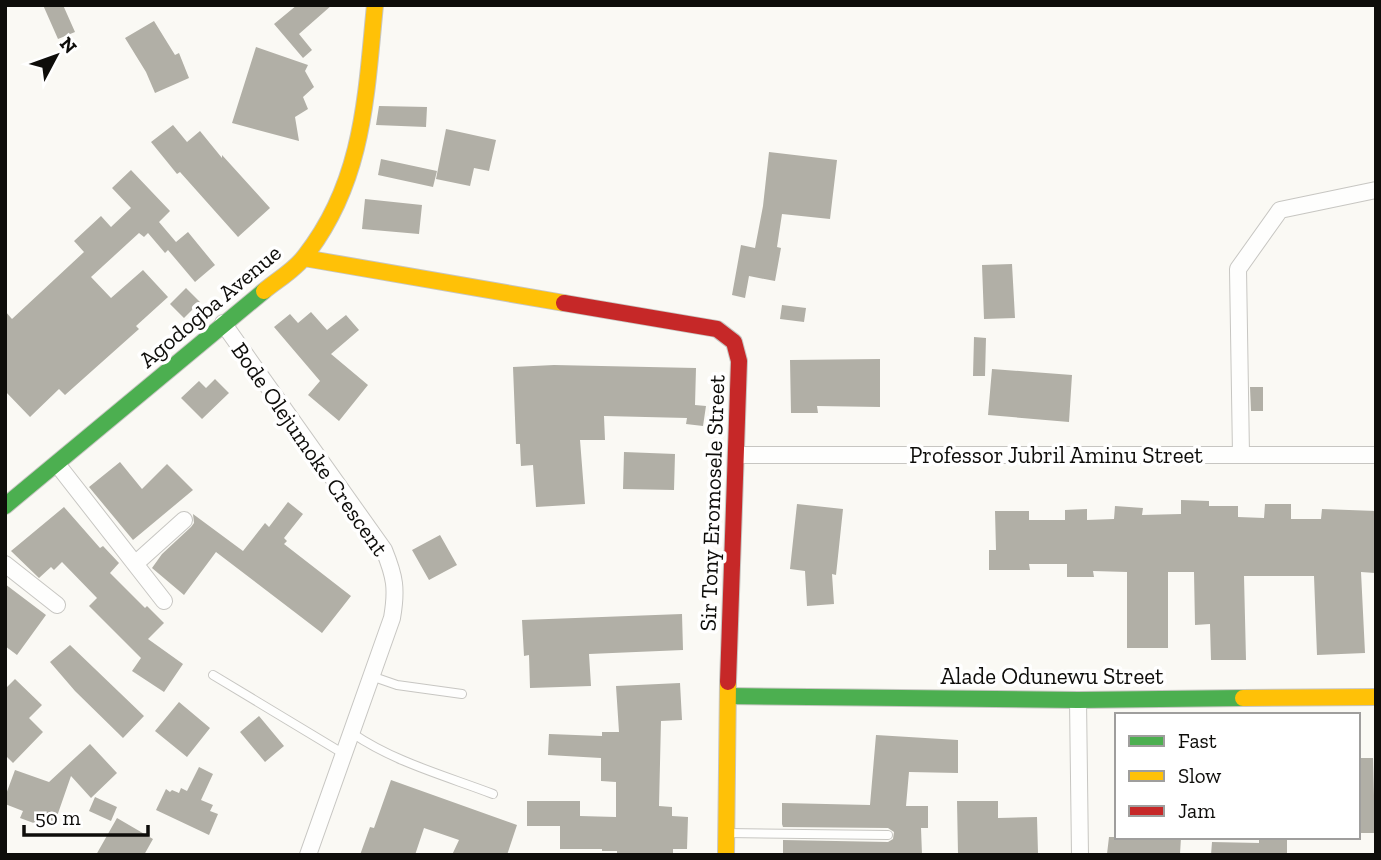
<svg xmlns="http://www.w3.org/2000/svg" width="1381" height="860" font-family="'Zilla Slab',serif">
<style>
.building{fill:#b1afa6}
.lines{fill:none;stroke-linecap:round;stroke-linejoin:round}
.lane-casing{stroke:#c7c6c2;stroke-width:10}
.street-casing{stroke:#c7c6c2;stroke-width:18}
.fast-casing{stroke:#c7c6c2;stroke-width:18}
.slow-casing{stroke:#c7c6c2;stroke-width:18}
.jam-casing{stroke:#c7c6c2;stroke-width:18}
.lane{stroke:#fefefd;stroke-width:8}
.street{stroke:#fefefd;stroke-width:16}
.fast{stroke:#4caf50;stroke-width:16}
.slow{stroke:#ffc107;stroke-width:16}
.jam{stroke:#c62828;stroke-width:16}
.labels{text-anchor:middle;stroke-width:7;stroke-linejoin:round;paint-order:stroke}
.street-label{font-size:23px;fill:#0e0d0a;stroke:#fff}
</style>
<rect width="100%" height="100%" fill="#faf9f4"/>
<!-- building -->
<path class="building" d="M43,5H63L75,32L58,39Z
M297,5H332L299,34L312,50L303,58L274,24Z
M154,21L175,55L179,53L189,78L155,93L146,72L125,38Z
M256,47L308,65L305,71L314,87L303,97L308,109L295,117L299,141L232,123Z
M379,106L427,107L426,127L376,125Z
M173,125L187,142L200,131L222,158V155L270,208L238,237L180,172L177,174L151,142Z
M446,129L496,140L489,171L474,168L470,186L436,179Z
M769,152L837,160L830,219L782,214L777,247L781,248L775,281L749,276L745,298L732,295L741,245L755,248L763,206Z
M381,159L437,171L433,187L378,175Z
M131,170L170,211L159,222L176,242L188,232L215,265L195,282L168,250L165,253L148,233L144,237L139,233L91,277L111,298L143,270L168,297L136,326L139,329L65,395L59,389L30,417L5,391V311L12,319L84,252L74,241L101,216L111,227L131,208L112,188Z
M365,199L422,205L419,234L362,229Z
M1012,264L1015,318L984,319L982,265Z
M186,288L200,302L184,318L170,304Z
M782,305L806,308L804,322L780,319Z
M311,312L327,330L346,315L359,330L331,354L368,385L339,421L308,395L320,381L274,327L290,314L298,323Z
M974,337L986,338L985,376H973Z
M880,359V407L817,406L818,413H791L790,360Z
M554,365L696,368L695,405L706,406L703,426L686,424L687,418L604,416L605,440H580L585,504L536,507L533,465L521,466L520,444H516L513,367Z
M992,369L1072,375L1069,422L988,415Z
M215,379L229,393L202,419L181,398L199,381L206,388Z
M1250,387H1263V411H1251Z
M624,452L675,454L674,490L623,489Z
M120,462L142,489L167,464L193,490L133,540L89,487Z
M1181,500L1209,501V506H1238V517L1264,518L1265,504H1291V519H1321L1322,509L1376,511L1375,573L1361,572L1365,653L1317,655L1314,576H1244L1246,660H1211L1210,624L1195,625L1194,572H1168V648H1127V572L1093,571L1094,577H1067V564H1029L1030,570H989V550H996L995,511H1029V520H1065V510L1087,509V520L1114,519L1115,506L1143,508L1142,515L1181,514Z
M288,502L303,514L284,538L287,541L284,544L351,596L322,633L216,552L184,595L152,568L162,554L191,527L194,523L193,514L243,551L265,523L269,527Z
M797,504L843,509L836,575L832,574L834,604L807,606L805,571L790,569Z
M64,507L100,548L103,546L119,563L110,573L145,608L147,606L164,623L148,639L183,664L164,692L132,671L141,658L89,606L97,598L62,562L54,570L51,567L39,578L11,551Z
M440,535L457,565L429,580L412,550Z
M5,584L46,615L17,655L5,646Z
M682,614L683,650L589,654L591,686L530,688L529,655L524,656L522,620Z
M70,645L144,716L123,738L75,691L50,662Z
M15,679L42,705L29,718L43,732L13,763L5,755V689Z
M680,683L682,720L661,721L659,806L672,807V816L688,817L687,849H673V855H617V851H602V849H560V826H527V801H580V816L616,817V782L601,781V758L548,755L549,734L602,736V732H619L616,686Z
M179,702L210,728L187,757L155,731Z
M259,716L284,746L265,762L240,732Z
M876,735L958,740V773L909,772L906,806H928V828H921L922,855H783V840L888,842L893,839L894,832L888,828L783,827L782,824V803L870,805Z
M90,744L117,773L91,798L71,776L55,822L42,817L39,825L20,818L23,811L5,804V797L15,770L49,782Z
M1358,758H1373L1375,833H1358Z
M199,767L213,774L201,800L213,805L210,811L218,814L209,835L156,810L166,789L170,792L172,790L179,793L181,788L187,791Z
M391,780L517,825L507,855H452L459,840L424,828L415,855H360L370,827L374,828Z
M95,797L117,807L111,821L89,811Z
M957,801H998V818L1037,817L1038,853L958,854Z
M117,818L153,839L144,855H96Z
M1109,837H1181L1180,854H1107Z
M1287,839V855H1211L1212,842L1259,843V840Z"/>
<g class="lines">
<defs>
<path id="lane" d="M213,675L344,754
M371,676L397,685L462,694
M352,733C394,762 446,776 493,794
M727,833L888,835"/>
<path id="street" d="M223,323L384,550C395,577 397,589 392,618L308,855
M736,455H1376
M1241,455L1238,269L1280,210L1376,190
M57,464L164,601
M5,564L57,605
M135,564L184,520
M1078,700L1080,855"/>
<path id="fast" d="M5,506L264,291
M728,696L1078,700L1243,698"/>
<path id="slow" d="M304,258L564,303
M264,291C277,280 295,270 305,256C364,181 366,95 375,5
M1243,698L1376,697
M726,855L728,682"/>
<path id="jam" d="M564,303L717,329L734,342L739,361L728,682"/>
</defs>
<!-- lane casing -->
<use href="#lane" class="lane-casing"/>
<!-- street casing -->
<use href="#street" class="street-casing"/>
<!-- fast casing -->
<use href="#fast" class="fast-casing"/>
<!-- slow casing -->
<use href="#slow" class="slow-casing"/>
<!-- jam casing -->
<use href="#jam" class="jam-casing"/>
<!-- lane -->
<use href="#lane" class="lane"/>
<!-- street -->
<use href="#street" class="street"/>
<!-- fast -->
<use href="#fast" class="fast"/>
<!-- slow -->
<use href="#slow" class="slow"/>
<!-- jam -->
<use href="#jam" class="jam"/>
</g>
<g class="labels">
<!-- street labels -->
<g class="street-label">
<text transform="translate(210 306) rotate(-40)" y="8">Agodogba Avenue</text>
<text transform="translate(310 449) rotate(55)" y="8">Bode Olejumoke Crescent</text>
<text x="1056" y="463">Professor Jubril Aminu Street</text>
<text transform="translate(712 503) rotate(-88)" y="8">Sir Tony Eromosele Street</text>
<text x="1052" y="684">Alade Odunewu Street</text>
</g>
</g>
<!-- border -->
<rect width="1381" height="860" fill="none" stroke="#0e0d0a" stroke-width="14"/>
<!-- legend -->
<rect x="1115" y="713" width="245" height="126" fill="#ffffff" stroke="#9f9e9d" stroke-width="2"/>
<rect x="1129" y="736" width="35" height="10" fill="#4caf50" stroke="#9f9e9d" stroke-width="2"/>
<text x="1178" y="748" font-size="21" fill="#0e0d0a">Fast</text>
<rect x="1129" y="771" width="35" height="10" fill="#ffc107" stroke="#9f9e9d" stroke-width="2"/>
<text x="1178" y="783" font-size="21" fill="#0e0d0a">Slow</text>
<rect x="1129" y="806" width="35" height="10" fill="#c62828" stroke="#9f9e9d" stroke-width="2"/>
<text x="1178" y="818" font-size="21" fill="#0e0d0a">Jam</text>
<!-- north arrow -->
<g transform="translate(56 56) rotate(49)" stroke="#ffffff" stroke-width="5" paint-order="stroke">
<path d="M0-5L12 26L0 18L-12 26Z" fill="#0e0d0a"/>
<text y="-10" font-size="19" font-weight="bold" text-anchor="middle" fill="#0e0d0a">N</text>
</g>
<!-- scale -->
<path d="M24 825v10h124v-10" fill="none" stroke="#0e0d0a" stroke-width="3.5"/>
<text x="35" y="825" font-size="21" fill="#0e0d0a" stroke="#ffffff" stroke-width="5" paint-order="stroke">50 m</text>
</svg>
